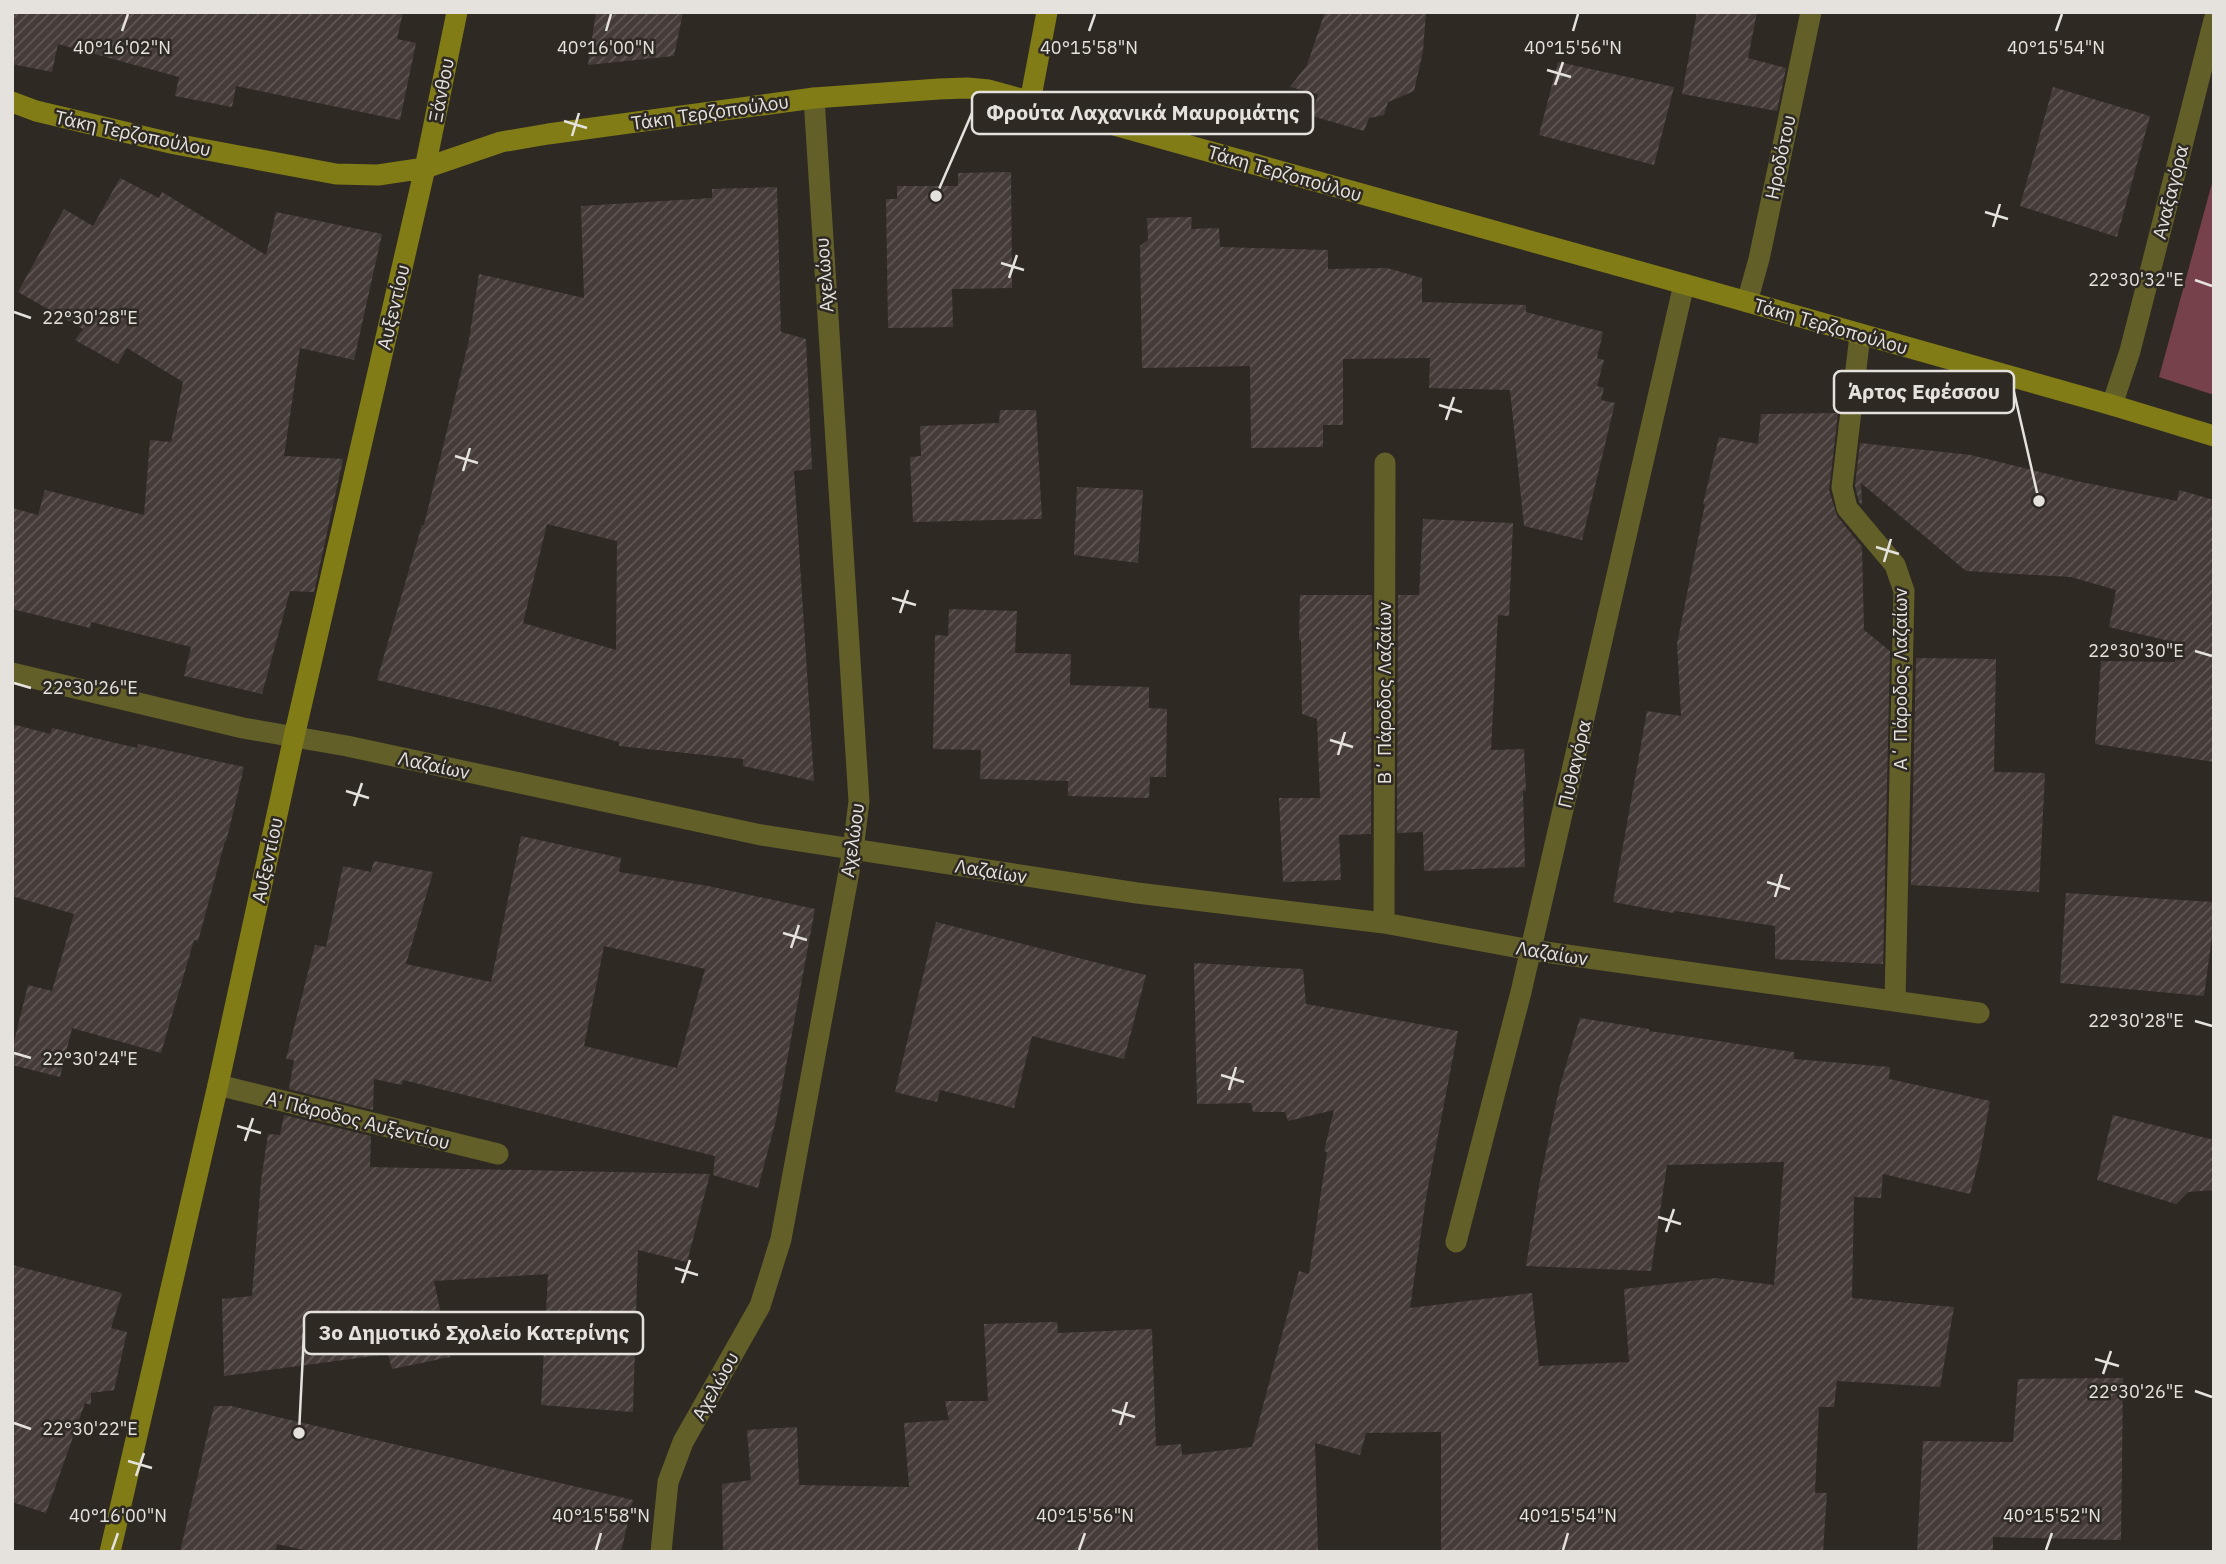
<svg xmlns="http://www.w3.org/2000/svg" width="2226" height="1564" font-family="'IBM Plex Sans',sans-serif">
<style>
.green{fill:#77414c}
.building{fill:url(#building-hatch);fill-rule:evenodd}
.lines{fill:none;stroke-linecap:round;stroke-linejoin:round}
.street{stroke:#625f28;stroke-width:21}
.secondary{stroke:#817c16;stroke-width:21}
.ticks{fill:none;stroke:#e5e2de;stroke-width:2.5}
.labels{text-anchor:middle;stroke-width:5;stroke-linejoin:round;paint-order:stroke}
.street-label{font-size:19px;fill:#e5e2de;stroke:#2e2923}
.ticks-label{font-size:18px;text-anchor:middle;fill:#e5e2de;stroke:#2e2923;stroke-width:5;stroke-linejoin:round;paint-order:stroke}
.leader{fill:none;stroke:#e5e2de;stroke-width:2.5}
.callout-dot{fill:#e5e2de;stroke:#2e2923;stroke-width:2.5}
.callout{fill:#2e2923;stroke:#e5e2de;stroke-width:2.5}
.callout-label{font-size:21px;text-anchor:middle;font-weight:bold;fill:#e5e2de}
</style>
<defs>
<pattern id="building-hatch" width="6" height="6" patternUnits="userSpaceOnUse" patternTransform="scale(1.75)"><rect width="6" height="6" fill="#453c39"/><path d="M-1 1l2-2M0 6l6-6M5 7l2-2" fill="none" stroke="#605855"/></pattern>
</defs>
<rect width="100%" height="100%" fill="#2e2923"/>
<!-- green -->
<path class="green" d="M2214,176V395L2159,377Z"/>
<!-- building -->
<path class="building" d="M12,12H403L397,39L416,43L400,120L236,86L232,107L175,96L179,77L58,44L52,72L12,64Z
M596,12H683L674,56L588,65Z
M1325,12H1426L1423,51L1414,91L1388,102L1384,115L1369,118L1364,131L1312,116L1318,94L1290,87L1307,65Z
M1697,12H1757L1748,58L1786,68L1777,111L1682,94Z
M1558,62L1674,87L1654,165L1539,135Z
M2053,87L2150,116L2117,237L2020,206Z
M1011,172L1012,288L952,289L953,327L888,328L886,199H897V186H958V173Z
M120,178L159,198L162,192L266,255L276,212L382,234L354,360L300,348L284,456L343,459L314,592L290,591L262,694L184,676L191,647L91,622L90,628L12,609V508L38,515L45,490L144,515L150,440L171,442L183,382L127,348L118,364L75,340L83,329L18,292L64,209L93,226Z
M777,187L781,332L806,339L812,469L794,471L814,781L743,766V759L619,746V742L502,710L377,680L422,525H424L469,340L479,274L584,298L581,206L712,198V189ZM547,524L617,541L616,650L523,623Z
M1192,217L1191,229L1219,228L1220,247L1328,250V269L1387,268L1422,278V302L1526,305V312L1603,332L1597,358L1604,360L1597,386L1604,388L1601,400L1615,403L1582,540L1524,526L1510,390L1429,388L1430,358L1343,359V425H1323V447L1251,448L1250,366L1142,368L1140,246L1148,240L1147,218Z
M1000,410H1036L1042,519L913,522L910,457L921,456L920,426L999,423Z
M1838,413L1829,490L1837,516L1862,547L1864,630L1890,651L1883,964L1775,959V926L1675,911L1673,913L1613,902L1647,711L1681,716L1677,644L1705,504H1703L1719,437L1758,444L1761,414Z
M1860,443L1971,455L2076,481L2177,501L2179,490L2214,500V762L2095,744L2101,661L2175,662L2178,643L2109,627L2116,590L2071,577L1966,571L1861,483L1862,505L1859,502L1855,486Z
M1077,487L1143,490L1138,563L1074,555Z
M1423,519L1513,523L1509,616L1498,615L1491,750L1524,749L1526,791H1523L1525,867L1424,871L1423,832L1397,833L1398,595H1419Z
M1300,595H1372L1371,834L1339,835L1341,880L1283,882L1279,798H1320L1317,719L1302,714L1301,640H1299Z
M949,609L1017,611L1015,653L1071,654L1070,685L1149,687V708L1167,709L1166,777H1150L1149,798L1068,796V781L980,779L981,750L933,749L935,635L948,636Z
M1916,658L1996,659L1994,772L2045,773L2039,892L1911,885Z
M12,724L50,734L52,728L137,748L138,744L244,767L226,842L225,841L198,941L194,940L161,1053L72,1028L60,1077L12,1065V1050L28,985L52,991L74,914L12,896Z
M521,836L621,858L619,872L708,886L815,909L776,1120L758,1188L713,1175L715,1156L403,1080L402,1085L374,1079L373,1110L289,1089L294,1060L286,1059L315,945L326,947L343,866L371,872L374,861L433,872L406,964L491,982ZM604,946L705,969L677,1068L584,1046Z
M2066,893L2214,902V921L2204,996L2060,983Z
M936,922L1146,975L1124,1059L1032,1036L1014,1108L940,1090L937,1102L895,1092Z
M1194,963L1303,969L1306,1004L1458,1031L1426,1198L1410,1308L1532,1293L1539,1366L1629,1362L1624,1289L1716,1278L1774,1285L1784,1162L1667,1165L1651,1271L1526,1266L1540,1181L1559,1089L1580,1018L1649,1029V1031L1794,1052V1059L1890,1067L1889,1079L1990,1101L1980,1156L1970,1194L1883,1174L1881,1198L1854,1197L1852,1298L1954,1307L1940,1387L1837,1381L1834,1407H1819L1815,1493H1827L1823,1552H1441V1432L1366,1433L1360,1455L1315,1443L1318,1552H723L722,1484L751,1480L747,1430L797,1427L799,1485L909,1487L904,1423L949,1420L945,1401H988L984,1324L1057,1322L1058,1333L1152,1329L1156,1446L1181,1444L1182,1455L1252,1447L1299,1271L1309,1274L1327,1152L1324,1151L1334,1110L1288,1121L1285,1112H1253L1251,1103L1197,1104Z
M284,1115L371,1136L370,1167L710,1174L687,1262L638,1250L633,1412L541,1405L548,1274L434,1281L450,1357L392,1369L388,1354L224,1376L222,1299L252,1296L261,1181L268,1134L280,1135Z
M2113,1115L2214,1140V1190L2188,1192L2176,1204L2097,1180Z
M12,1265L122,1293L111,1328L127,1332L114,1390L91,1393V1405L85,1403L46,1513L12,1502Z
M2123,1378L2121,1540L1993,1537V1552H1917L1923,1441L2013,1442L2018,1379Z
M214,1406H231L633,1500L621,1552H312L277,1544L275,1552H180Z"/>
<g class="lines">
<!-- street -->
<path class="street" d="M1747,302L1759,259L1811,12
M1860,335L1842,487L1847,508L1895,565L1904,591L1895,1001
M2112,405L2130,351L2214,20
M12,673L243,728L347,746L761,835L1137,893L1384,923L1531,950L1979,1013
M1384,923L1385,463
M218,1085L498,1154
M1456,1242L1521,992L1684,284
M661,1552L668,1482L683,1442L760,1306L781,1239L853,850L859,801L814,98"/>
<!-- secondary -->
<path class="secondary" d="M12,102L36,111L175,144L336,174L378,175L425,168L501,142L548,134L814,98L939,89L967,88L989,90L1684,284L2112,405L2214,436
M1030,102L1047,12
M110,1552L218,1085L294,737L425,168L457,12"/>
</g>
<!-- ticks -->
<path class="ticks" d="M122,31L128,14M606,31L611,14M1089,31L1095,14M1573,31L1578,14M2056,31L2062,14M1547,70L1571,77M1555,85L1563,62M564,121L587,128M572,136L579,113M1985,212L2008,219M1993,227L2000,204M1001,263L1024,270M1009,278L1017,255M2195,280L2212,286M14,312L31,318M1439,405L1462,412M1446,420L1454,397M455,456L478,463M463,471L470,448M1876,547L1899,554M1884,562L1891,539M892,598L916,605M900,613L908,590M2195,651L2212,656M14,683L31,688M1330,740L1353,747M1338,755L1345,732M346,791L369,798M354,806L362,783M1767,882L1790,889M1775,897L1782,874M783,933L807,940M791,948L799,925M2195,1021L2212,1026M14,1053L31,1058M1221,1075L1244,1082M1229,1090L1236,1067M237,1126L261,1133M245,1141L253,1118M1658,1217L1681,1224M1666,1232L1674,1209M675,1268L698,1275M682,1283L690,1260M2095,1359L2119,1366M2103,1374L2111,1351M2195,1391L2212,1397M1112,1410L1135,1417M14,1423L31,1429M1120,1425L1127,1402M128,1461L152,1468M136,1476L144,1453M112,1550L118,1533M596,1550L601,1533M1079,1550L1085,1533M1563,1550L1568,1533M2046,1550L2052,1533"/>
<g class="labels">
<!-- street labels -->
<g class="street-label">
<text transform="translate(441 90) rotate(-79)" y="7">Ξάνθου</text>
<text transform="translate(710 112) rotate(-8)" y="7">Τάκη Τερζοπούλου</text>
<text transform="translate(133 133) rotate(12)" y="7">Τάκη Τερζοπούλου</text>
<text transform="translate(1780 157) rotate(-78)" y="7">Ηροδότου</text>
<text transform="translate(1285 173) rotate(16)" y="7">Τάκη Τερζοπούλου</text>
<text transform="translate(2170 192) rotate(-76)" y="7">Αναξαγόρα</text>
<text transform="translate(824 275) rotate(-94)" y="7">Αχελώου</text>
<text transform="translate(393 307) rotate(-77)" y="7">Αυξεντίου</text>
<text transform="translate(1831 326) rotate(16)" y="7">Τάκη Τερζοπούλου</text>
<text transform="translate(1900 679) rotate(-90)" y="7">Α΄ Πάροδος Λαζαίων</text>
<text transform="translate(1384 693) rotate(-90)" y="7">Β΄ Πάροδος Λαζαίων</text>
<text transform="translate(1574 764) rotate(-77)" y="7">Πυθαγόρα</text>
<text transform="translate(434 765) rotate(12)" y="7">Λαζαίων</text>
<text transform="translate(852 840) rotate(-82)" y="7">Αχελώου</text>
<text transform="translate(267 860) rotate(-78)" y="7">Αυξεντίου</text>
<text transform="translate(991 871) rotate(9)" y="7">Λαζαίων</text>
<text transform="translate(1552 953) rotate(9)" y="7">Λαζαίων</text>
<text transform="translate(358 1120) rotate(14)" y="7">Αʹ Πάροδος Αυξεντίου</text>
<text transform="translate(715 1386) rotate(-61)" y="7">Αχελώου</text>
</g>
</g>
<g class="ticks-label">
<text x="122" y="54">40°16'02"N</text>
<text x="606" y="54">40°16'00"N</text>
<text x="1089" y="54">40°15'58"N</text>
<text x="1573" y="54">40°15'56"N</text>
<text x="2056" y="54">40°15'54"N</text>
<text x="2136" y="286">22°30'32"E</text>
<text x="90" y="324">22°30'28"E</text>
<text x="2136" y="657">22°30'30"E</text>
<text x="90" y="694">22°30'26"E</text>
<text x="2136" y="1027">22°30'28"E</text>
<text x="90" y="1065">22°30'24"E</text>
<text x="2136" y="1398">22°30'26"E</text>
<text x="90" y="1435">22°30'22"E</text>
<text x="118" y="1522">40°16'00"N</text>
<text x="1085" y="1522">40°15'56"N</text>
<text x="1568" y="1522">40°15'54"N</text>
<text x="601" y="1522">40°15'58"N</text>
<text x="2052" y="1522">40°15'52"N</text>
</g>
<!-- callouts -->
<path class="leader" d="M936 196L972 113M2039 501L2014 392M299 1433L304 1333"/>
<g class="callout-dot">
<circle cx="936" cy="196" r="7"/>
<circle cx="2039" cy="501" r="7"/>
<circle cx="299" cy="1433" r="7"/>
</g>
<g class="callout">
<rect x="972" y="92" width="341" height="42" rx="7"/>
<rect x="1834" y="371" width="180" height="42" rx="7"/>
<rect x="304" y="1312" width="339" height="42" rx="7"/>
</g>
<g class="callout-label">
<text x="1143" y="120">Φρούτα Λαχανικά Μαυρομάτης</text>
<text x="1924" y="399">Άρτος Εφέσσου</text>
<text x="474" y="1340">3ο Δημοτικό Σχολείο Κατερίνης</text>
</g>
<!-- border -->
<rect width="2226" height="1564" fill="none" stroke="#e5e2de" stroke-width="28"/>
</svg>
